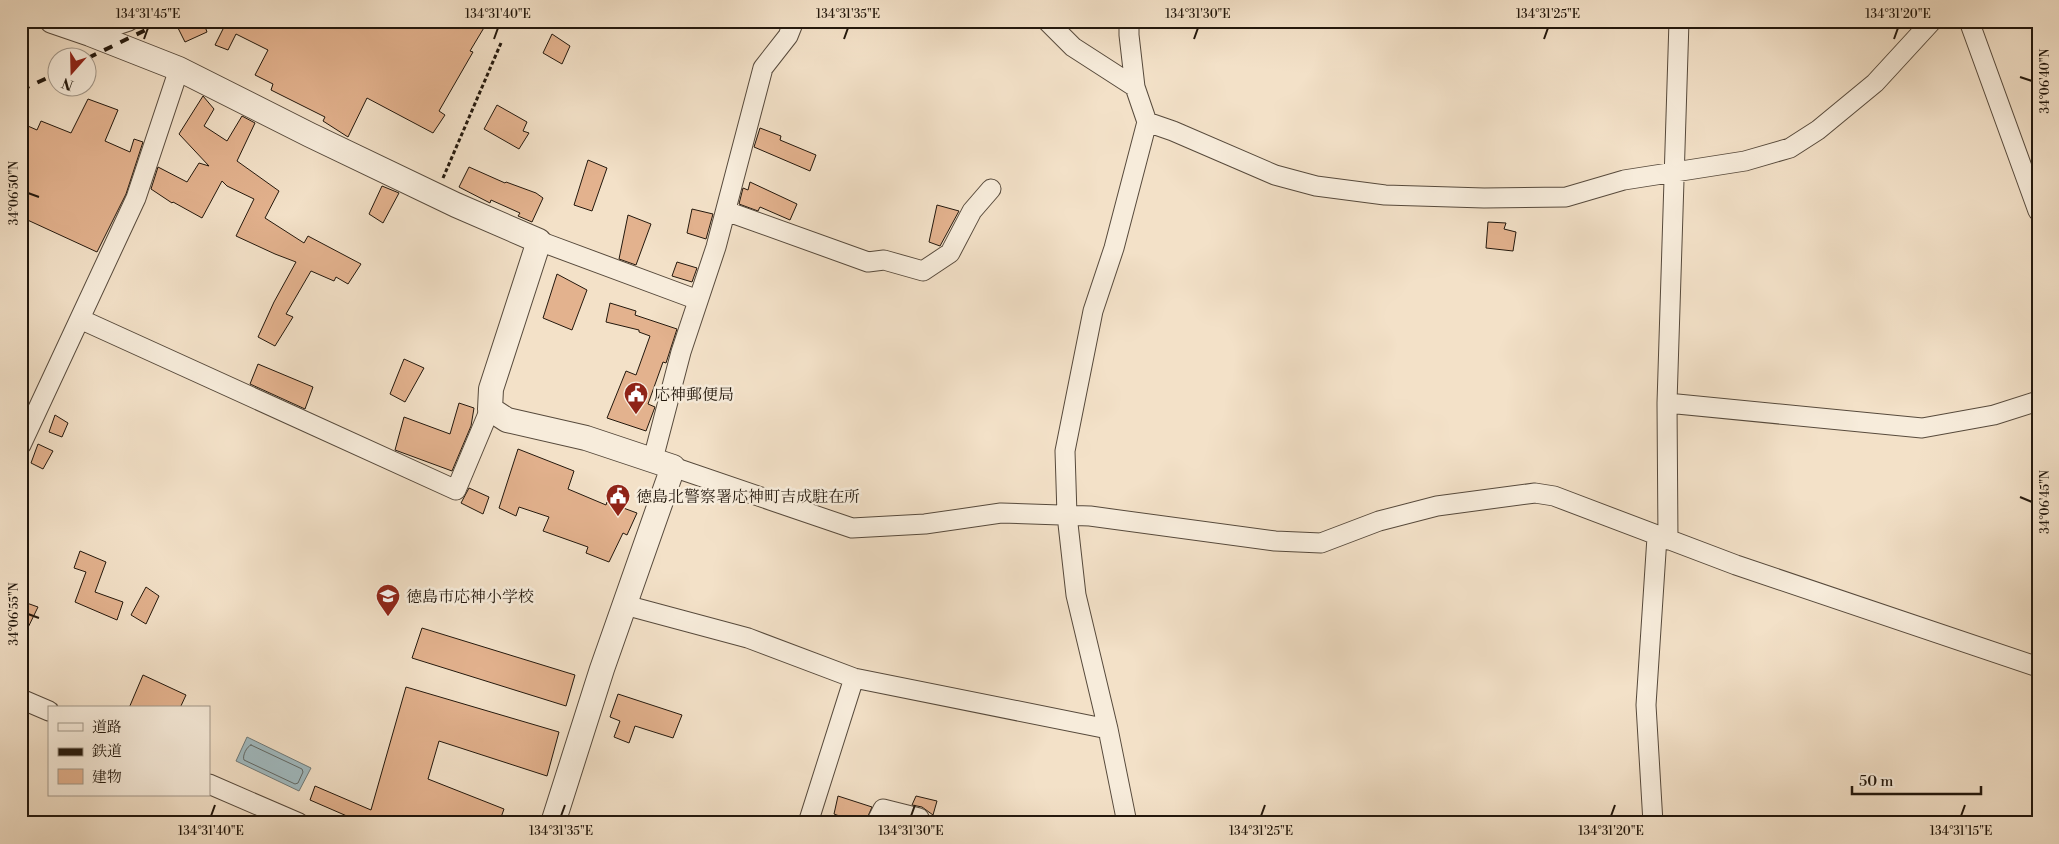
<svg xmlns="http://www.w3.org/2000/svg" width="2059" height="844" font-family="'Libre Bodoni','Noto Serif JP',serif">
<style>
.water{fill:#a1bbc1;stroke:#6f7a79}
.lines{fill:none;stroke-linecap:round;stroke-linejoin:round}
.shore{stroke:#626a67;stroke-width:1}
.building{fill:#e3b28e;stroke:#23180d}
.minor-casing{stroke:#574a3c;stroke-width:21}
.tertiary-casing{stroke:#574a3c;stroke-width:26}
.path{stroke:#23180d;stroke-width:3;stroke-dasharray:4 2.5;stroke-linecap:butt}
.minor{stroke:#f7ecdb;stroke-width:19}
.tertiary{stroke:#f7ecdb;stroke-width:24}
.rail{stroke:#23180d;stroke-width:4;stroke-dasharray:9 9;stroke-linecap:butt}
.ticks{fill:none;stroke:#23180d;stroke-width:2}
.labels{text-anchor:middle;stroke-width:5;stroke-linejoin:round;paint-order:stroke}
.poi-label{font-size:16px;fill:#23180d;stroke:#f7ecdb;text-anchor:start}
.neatline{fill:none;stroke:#23180d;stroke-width:2}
.ticks-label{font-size:12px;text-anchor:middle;fill:#23180d}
</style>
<rect width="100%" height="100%" fill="#f3e1c8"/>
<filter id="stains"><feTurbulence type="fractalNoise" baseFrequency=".004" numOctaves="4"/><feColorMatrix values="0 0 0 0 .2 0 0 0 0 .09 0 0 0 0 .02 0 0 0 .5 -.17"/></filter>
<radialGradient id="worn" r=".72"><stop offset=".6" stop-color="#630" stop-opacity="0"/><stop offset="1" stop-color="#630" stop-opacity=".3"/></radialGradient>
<!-- water -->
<path class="water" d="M247,737L311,768L299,791L236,761Z"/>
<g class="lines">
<!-- shore -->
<path class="shore" d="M251,745L302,769L303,772L298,783L295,784L244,760C242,756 247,746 251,745Z"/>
</g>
<!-- building -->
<path class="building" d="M194,21H203L207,32L185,42L178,28Z
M213,21H488L470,51L473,52L439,111L445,115L433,133L367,98L348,137L323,121L325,117L271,90L273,84L255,75L268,50L236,34L228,50L215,45L224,27Z
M552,34L570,46L562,64L543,53Z
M203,96L214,109L204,126L227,141L242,116L255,123L237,161L279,191L265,218L304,243L308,236L361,264L348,284L336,277L334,281L311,271L286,314L293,317L275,346L258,337L274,302L296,262L275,254L236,236L254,199L227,186L222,181L202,218L173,202L172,203L151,189L158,167L187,182L199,163L209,166L179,134Z
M88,99L118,110L105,141L130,152L134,139L143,142L126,194L97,252L21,217V123L37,130L41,121L71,133Z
M497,105L527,122L523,131L529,133L519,149L484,129Z
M760,128L781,136L780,140L816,155L810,171L754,147Z
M588,160L607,168L592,211L574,205Z
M469,167L505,183L506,182L536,193L543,198L532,222L518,216L520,213L491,200L490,203L459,187Z
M750,182L797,204L790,220L760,207L758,211L739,204L743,188L748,190Z
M382,186L399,193L383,223L369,214Z
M937,205L959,211L940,246L929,242Z
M692,209L713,214L706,239L687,233Z
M628,215L651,224L636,265L619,259Z
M1488,222L1506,223L1504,229L1516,232L1513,251L1486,248Z
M677,262L697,268L692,282L672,276Z
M557,274L587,290L572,330L543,318Z
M610,303L636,311L635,315L677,329L666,363L663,362L648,404L655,407L646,431L607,418L626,371L636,375L650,336L639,332V330L606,322Z
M404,359L424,368L405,402L390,394Z
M258,364L313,387L305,409L250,384Z
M459,403L474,408L471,426L452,471L395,450L404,417L450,434Z
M55,415L68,423L62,437L49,432Z
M38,444L53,451L43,469L31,463Z
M518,449L574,471L568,489L606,505L607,502L637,513L627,535L623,533L609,562L586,553L588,547L543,531L549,517L519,507L516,516L499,508Z
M469,488L489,497L483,514L461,503Z
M80,551L106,562L95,592L123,602L117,620L75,602L86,572L74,568Z
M146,587L159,596L146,624L131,615Z
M21,601L38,607L21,642Z
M422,628L575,675L566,706L412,658Z
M143,675L186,695L180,708H129Z
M406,687L559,732L547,776L439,741L428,779L504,809L499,823H363L310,800L315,786L371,810Z
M618,694L682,715L673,738L635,726L629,743L614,737L620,721L610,717Z
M838,796L872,807L865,823H858L834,814Z
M916,796L937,801L933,815L922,807L912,805Z"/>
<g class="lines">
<defs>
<path id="minor" d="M1047,21L1073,47L1135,87
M1969,21L2038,211
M90,34L129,21
M1147,122L1173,131L1275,175L1316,186L1385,195L1484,198L1566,197L1624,180L1745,161L1790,148L1818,130L1875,83L1932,21
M726,211L868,262L884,260L923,271L950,253L972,211L991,189
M539,241L698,300
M80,319L456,490L490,409
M1667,403L1922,428L1994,415L2038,401
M21,445L136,198L179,69
M653,459L681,352L716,247L763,68L788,36L794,21
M673,467L852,528L925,524L1001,513L1090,516L1275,541L1321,543L1379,521L1437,506L1535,493L1554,496L1736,565L2038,667
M1668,540L1667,403L1679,21
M625,605L748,638L854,678L1108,729
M21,699L49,711
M209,784L299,823
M808,823L854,678
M876,823L883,809L919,818
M1127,823L1108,729L1076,595L1067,515L1065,451L1093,311L1114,248L1147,122L1135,87L1129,35V21
M1653,823L1646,705L1657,537"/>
<path id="tertiary" d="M52,21L90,34L179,69L310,135L456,205L539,241L491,389L490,409L507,420L586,438L673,467L602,669L553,823"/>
</defs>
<!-- minor casing -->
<use href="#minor" class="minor-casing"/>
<!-- tertiary casing -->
<use href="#tertiary" class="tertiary-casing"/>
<!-- path -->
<path class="path" d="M443,178L501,43"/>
<!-- minor -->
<use href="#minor" class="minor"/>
<!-- tertiary -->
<use href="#tertiary" class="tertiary"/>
<!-- rail -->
<path class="rail" d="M88,58L164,21
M21,90L58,73"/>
</g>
<!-- ticks -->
<path class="ticks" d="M144,39L148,28M494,39L498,28M844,39L848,28M1194,39L1198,28M1544,39L1548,28M1894,39L1898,28M2020,77L2032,81M28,193L39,197M2020,497L2032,502M28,614L39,618M211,816L215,805M561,816L565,805M911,816L915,805M1261,816L1265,805M1611,816L1615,805M1961,816L1965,805"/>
<!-- icons -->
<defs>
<symbol id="civic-pin" viewBox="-11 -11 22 30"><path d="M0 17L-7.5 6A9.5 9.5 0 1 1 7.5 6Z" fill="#8f2418" stroke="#f7ecdb"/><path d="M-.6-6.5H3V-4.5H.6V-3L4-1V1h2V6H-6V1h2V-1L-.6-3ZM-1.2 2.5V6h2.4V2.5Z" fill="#fff"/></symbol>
<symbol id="school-pin" viewBox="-11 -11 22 30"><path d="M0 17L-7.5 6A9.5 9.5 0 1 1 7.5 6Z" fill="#8f2418" stroke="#f7ecdb"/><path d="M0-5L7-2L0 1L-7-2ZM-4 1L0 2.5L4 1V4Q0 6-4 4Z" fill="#fff"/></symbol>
</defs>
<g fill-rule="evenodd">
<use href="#civic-pin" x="622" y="380" width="28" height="38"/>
<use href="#civic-pin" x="604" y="482" width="28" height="38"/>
<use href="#school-pin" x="374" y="582" width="28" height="38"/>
</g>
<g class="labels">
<!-- poi labels -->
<g class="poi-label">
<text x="654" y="400">応神郵便局</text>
<text x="636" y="502">徳島北警察署応神町吉成駐在所</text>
<text x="406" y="602">徳島市応神小学校</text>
</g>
</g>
<!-- margin -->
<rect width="2059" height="844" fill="none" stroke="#f3e1c8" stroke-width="55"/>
<!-- legend -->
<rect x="48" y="706" width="162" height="90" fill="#f7ecdb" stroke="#a29789"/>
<rect x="58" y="723" width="25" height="8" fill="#f7ecdb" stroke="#a29789"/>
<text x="92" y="732" font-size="15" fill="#23180d">道路</text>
<rect x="58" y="748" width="25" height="8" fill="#23180d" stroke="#a29789"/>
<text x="92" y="756" font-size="15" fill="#23180d">鉄道</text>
<rect x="58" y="769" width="25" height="15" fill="#e3b28e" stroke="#a29789"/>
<text x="92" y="782" font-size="15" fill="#23180d">建物</text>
<!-- north arrow -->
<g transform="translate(72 72) rotate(200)"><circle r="24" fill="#f7ecdb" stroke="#a29789"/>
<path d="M0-4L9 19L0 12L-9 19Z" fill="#8f2418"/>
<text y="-8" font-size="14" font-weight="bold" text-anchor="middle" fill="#23180d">N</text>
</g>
<!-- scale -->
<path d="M1852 786v8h129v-8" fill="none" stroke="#23180d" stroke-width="2.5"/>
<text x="1859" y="786" font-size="15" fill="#23180d" stroke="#f7ecdb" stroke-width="4" paint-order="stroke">50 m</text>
<rect x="28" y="28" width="2004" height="788" class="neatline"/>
<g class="ticks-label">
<text x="148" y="18">134°31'45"E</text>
<text x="498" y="18">134°31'40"E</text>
<text x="848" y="18">134°31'35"E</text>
<text x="1198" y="18">134°31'30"E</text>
<text x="1548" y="18">134°31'25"E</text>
<text x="1898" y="18">134°31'20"E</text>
<text transform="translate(2045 81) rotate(-90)" y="4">34°06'40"N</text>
<text transform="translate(14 193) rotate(-90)" y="4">34°06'50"N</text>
<text transform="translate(2045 502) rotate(-90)" y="4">34°06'45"N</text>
<text transform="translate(14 614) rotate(-90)" y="4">34°06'55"N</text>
<text x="211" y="835">134°31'40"E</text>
<text x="561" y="835">134°31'35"E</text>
<text x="911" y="835">134°31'30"E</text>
<text x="1261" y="835">134°31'25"E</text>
<text x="1611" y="835">134°31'20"E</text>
<text x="1961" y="835">134°31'15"E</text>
</g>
<rect width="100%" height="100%" filter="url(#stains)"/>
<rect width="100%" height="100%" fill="url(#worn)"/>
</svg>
